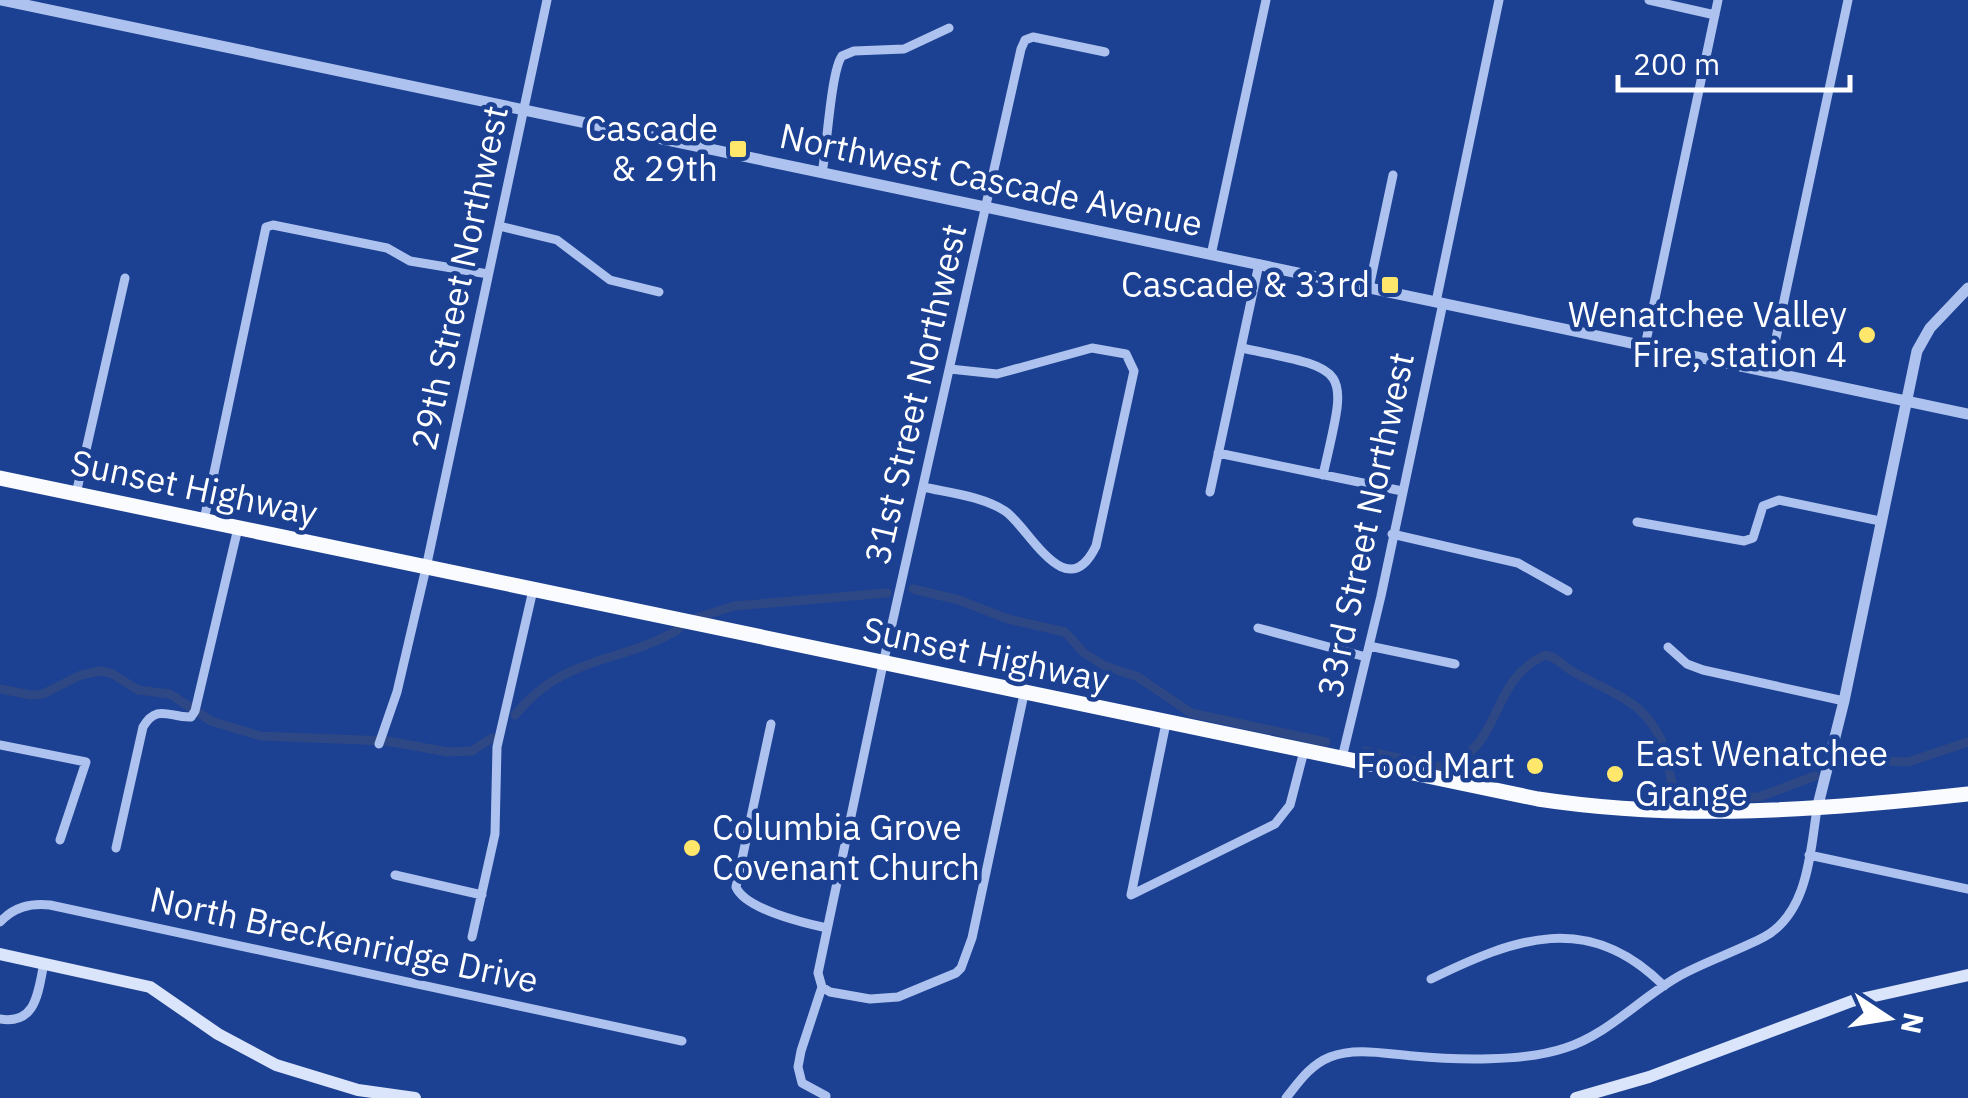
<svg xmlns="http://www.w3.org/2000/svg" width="1968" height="1098" font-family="'IBM Plex Sans',sans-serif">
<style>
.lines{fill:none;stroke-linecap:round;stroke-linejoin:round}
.canal{stroke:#2e4885;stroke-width:9}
.minor{stroke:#adc2ee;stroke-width:9}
.tertiary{stroke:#adc2ee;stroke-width:11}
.secondary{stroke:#dae4fa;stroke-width:12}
.trunk{stroke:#fafbff;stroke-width:15}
.poi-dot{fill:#fee76b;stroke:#1c4092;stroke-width:4}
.labels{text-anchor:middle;stroke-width:9;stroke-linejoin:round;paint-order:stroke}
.poi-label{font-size:35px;fill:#fff;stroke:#1c4092;text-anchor:end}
.street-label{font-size:35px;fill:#fff;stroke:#1c4092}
</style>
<rect width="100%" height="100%" fill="#1c4092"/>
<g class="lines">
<!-- canal -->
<path class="canal" d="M913,589L959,600L1008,619L1065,632L1084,653L1105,666L1138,677L1191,713L1326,742
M696,618L734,606L887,593
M0,689L31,695L43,694L81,675L100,671L111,673L138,690L170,694L211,721L260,736L387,741L448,752L472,751L492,738
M515,715C566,653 619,665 679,629
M1365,751L1446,768C1506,741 1487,683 1545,655C1557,657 1562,665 1572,671C1613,695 1646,699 1665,749C1672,767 1666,787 1683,798L1759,797L1815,776
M1838,765L1851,759L1908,762L1968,742"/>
<!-- minor -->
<path class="minor" d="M1649,0L1715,15
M822,173C827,148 831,70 842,56L854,51L904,49L949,28
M499,226L557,240L610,280L659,292
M1211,255L1266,0
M1369,288L1393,175
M1436,302L1499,0
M1645,346L1718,0
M1242,348C1353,371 1348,365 1323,475
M1769,371L1848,0
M1218,453L1402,491
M923,487C950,493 982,496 1005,511C1029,527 1066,608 1096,546L1134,371L1126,354L1092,348L997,374L950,369
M1210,492L1259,264
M76,494L125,278
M204,520L266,227L273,225L387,248L410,261L488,274
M1637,522L1744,541L1753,538L1763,506L1779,500L1880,521
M1392,534L1518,563L1568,591
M1258,628L1366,657
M1369,646L1455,664
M1668,647L1687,664L1703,670L1844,701
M1024,694L972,938L961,968L956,973L898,997L870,999L830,992L822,987L818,973L883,664L1021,49L1025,40L1033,37L1105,52
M771,724L736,887C745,909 804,923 827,928
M379,744L397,692L426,568L547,0
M0,745L86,762L60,840
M1342,758L1381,596L1443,303
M116,848L143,727C157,703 170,718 191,717L195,711L238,528
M1809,855L1968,889
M395,875L482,895
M1131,895L1275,824L1290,805L1304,751
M1131,895L1166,723
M0,922C14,907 30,903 50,905L682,1041
M472,937L495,834L497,747L533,590
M1431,979C1515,938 1588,910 1664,986
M822,987L801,1051L798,1067L802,1083L826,1096
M0,1019C37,1025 38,991 44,963
M1286,1098C1299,1082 1310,1065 1330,1057C1355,1047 1387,1054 1413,1056C1456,1060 1524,1062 1565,1048C1609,1034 1641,997 1681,975C1707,961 1737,951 1764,937C1808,913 1810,853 1817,809"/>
<!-- tertiary -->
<path class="tertiary" d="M2,0L1968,414
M1817,809L1844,701L1917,351L1930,328L1968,288"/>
<!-- secondary -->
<path class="secondary" d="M0,954L150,987L218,1034L276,1065L358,1090L415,1098
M1576,1098L1649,1077L1852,1001L1968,975"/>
<!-- trunk -->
<path class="trunk" d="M0,478L1538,799C1682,821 1824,810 1968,794"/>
</g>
<!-- markers -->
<g class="poi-dot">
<rect x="728" y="139" width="20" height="20" rx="5"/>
<rect x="1380" y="275" width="20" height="20" rx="5"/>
<circle cx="1867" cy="335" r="10"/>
<circle cx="1535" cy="766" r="10"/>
<circle cx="1615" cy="774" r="10"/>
<circle cx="692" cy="848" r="10"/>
</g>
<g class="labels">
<!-- poi labels -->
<g class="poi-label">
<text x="718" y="141">Cascade<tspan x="718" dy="40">&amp; 29th</tspan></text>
<text x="1370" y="297">Cascade &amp; 33rd</text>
<text x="1847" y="327">Wenatchee Valley<tspan x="1847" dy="40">Fire, station 4</tspan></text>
<text x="1635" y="766" text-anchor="start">East Wenatchee<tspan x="1635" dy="40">Grange</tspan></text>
<text x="1515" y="778">Food Mart</text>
<text x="712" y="840" text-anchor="start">Columbia Grove<tspan x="712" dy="40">Covenant Church</tspan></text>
</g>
<!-- street labels -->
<g class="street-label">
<text transform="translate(991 180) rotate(12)" y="12">Northwest Cascade Avenue</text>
<text transform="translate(460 278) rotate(-78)" y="12">29th Street Northwest</text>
<text transform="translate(916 394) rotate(-77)" y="12">31st Street Northwest</text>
<text transform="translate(194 488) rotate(12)" y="12">Sunset Highway</text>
<text transform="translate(1366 525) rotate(-78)" y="12">33rd Street Northwest</text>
<text transform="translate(986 655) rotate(12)" y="12">Sunset Highway</text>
<text transform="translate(344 940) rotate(12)" y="12">North Breckenridge Drive</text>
</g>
</g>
<!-- north arrow -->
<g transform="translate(1888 1018) rotate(102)" stroke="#1c4092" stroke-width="8" paint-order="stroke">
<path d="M0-8L18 38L0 25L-18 38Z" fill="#ffffff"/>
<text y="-15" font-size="28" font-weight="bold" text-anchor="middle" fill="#ffffff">N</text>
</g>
<!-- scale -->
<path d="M1618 75v15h232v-15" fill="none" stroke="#ffffff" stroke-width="5"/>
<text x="1633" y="75" font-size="30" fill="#ffffff" stroke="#1c4092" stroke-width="8" paint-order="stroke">200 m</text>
</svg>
